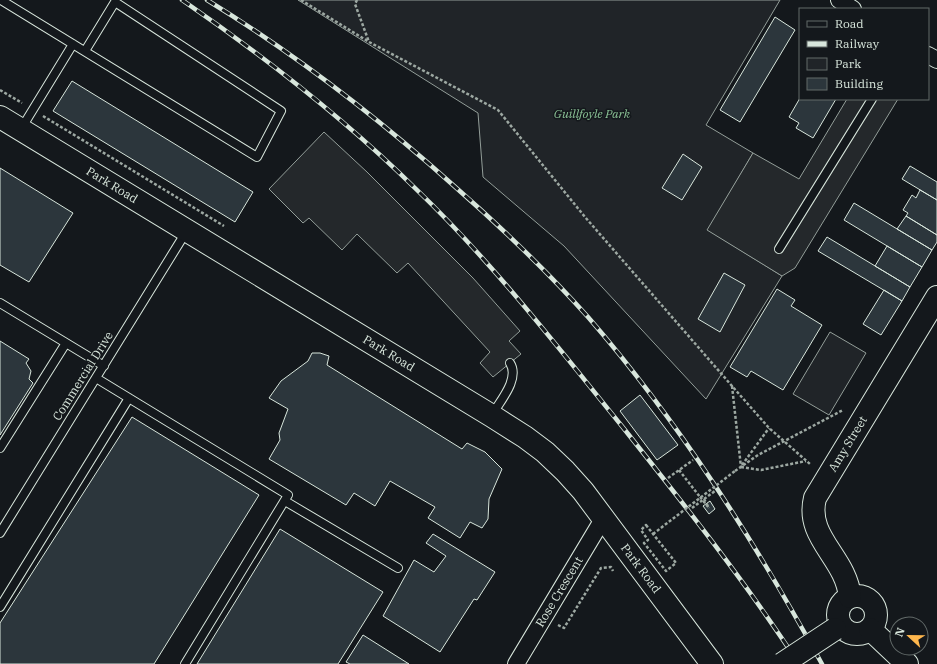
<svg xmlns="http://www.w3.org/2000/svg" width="937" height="664" font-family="'IBM Plex Serif',serif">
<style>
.green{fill:#202428;stroke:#939e99}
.parking{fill:#24282b;stroke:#939e99}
.building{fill:#2c363c;stroke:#d8e6dc}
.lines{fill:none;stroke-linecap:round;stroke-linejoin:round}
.lane-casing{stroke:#d8e6dc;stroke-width:10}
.street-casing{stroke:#d8e6dc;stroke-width:18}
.secondary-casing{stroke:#d8e6dc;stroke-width:24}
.path{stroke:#9da8a2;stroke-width:2.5;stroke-dasharray:3 2;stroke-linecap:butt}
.lane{stroke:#14181c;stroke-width:8}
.street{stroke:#14181c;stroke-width:16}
.secondary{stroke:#14181c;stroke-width:22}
.rail-casing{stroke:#d8e6dc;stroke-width:4.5}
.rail{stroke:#14181c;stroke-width:3;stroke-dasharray:9;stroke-linecap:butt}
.secondary-bridge-casing{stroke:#d8e6dc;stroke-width:24;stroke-linecap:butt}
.path-bridge{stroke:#9da8a2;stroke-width:2.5;stroke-dasharray:3 2;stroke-linecap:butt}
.secondary-bridge{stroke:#14181c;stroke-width:22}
.labels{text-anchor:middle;stroke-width:3;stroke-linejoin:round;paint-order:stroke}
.park-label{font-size:12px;font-style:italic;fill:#8ac095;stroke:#14181c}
.street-label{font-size:12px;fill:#d8e6dc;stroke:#14181c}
</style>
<rect width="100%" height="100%" fill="#14181c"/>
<!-- green -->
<path class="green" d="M298,0H780L706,125L753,153L708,230L782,276L706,399L564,246L483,177L478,113Z
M830,332L866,353L829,415L793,394Z"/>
<!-- parking -->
<path class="parking" d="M847,99H898L795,268L782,276L707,230L753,153L799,179Z
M324,132L367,172L473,278L520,331L509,341L521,354L493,377L480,363L490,352L408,263L397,273L357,234L342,250L309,218L303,223L269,189Z"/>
<!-- building -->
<path class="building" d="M775,17L795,30L740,122L720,110Z
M72,81L253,192L235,222L53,111Z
M800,98L836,99L813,138L796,128L799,123L789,117Z
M683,154L702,167L682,200L662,188Z
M910,166L937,182V200L902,179Z
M0,168L73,213L29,282L0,265Z
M920,190L937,200V235L906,216L908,213L903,210L912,195L916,198Z
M854,203L932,250L922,267L844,220Z
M906,216L937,235V242L932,250L897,229Z
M827,237L910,287L902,301L818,251Z
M887,246L922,267L910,287L875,266Z
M724,273L745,285L720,332L698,319Z
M777,289L795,300L791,306L822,325L783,390L751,371L747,377L730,367Z
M884,290L902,301L881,335L863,324Z
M0,341L29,359L26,363L31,371L29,379L33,383L0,435Z
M312,353H320L329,356L327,365L462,449L467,443L485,452L502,469L489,499L488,519L482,528L470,522L460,538L428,518L435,507L390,481L375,506L354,493L346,505L269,459L280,440L279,433L288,409L269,398L281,381L308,361Z
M640,395L678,445L657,460L620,411Z
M132,417L259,495L154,664H0V623Z
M710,501L715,509L709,514L703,506Z
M280,529L383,592L338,664H197Z
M433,534L495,572L477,600L474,599L440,652L383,616L414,560L434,572L446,556L426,543Z
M363,635L409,664H350L346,662Z"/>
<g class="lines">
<defs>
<path id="lane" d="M1,0L257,157L281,111L115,2L85,51
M21,129L73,44
M779,249L872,99
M0,303L104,366
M96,378L288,495L185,664
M492,415C500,401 520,379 510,363
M0,448L66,343
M285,501L398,568
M0,533L186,232
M0,607L129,398"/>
<g id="street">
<path d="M839,0L853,9"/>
<path d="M928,55L937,60"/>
<path id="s1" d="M516,664L603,519"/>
</g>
<g id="secondary">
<path id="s2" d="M0,117L492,416L525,437L545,452L565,471L583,491L712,664"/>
<circle cx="857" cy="615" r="19"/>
<path id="s3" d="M850,597C846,557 805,538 815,498L937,297"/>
<path d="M870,629L907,664"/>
</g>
</defs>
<!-- lane casing -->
<use href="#lane" class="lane-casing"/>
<!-- street casing -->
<use href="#street" class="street-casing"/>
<!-- secondary casing -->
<use href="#secondary" class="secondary-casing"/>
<!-- path -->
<path class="path" d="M301,0L369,42
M357,0L355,4L369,42L498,110L585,217L732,386L769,428L810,464
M0,90L22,103
M43,116L224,226
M732,386L741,467
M742,465L769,428
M741,467L761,470L806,461
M679,470L700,497
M735,471L758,455L843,410
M668,478L693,460
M704,499L709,508
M692,508L715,491
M646,525L676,563L666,571L644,543L648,540L641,530Z
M558,625L564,628L601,568L611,567L613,571"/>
<!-- lane -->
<use href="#lane" class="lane"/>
<!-- street -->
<use href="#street" class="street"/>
<!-- secondary -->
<use href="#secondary" class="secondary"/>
<defs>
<path id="rail" d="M182,0C265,57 345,119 417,190C492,262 556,345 621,425C683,503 745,581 799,664
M207,0C295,54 377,117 453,185C501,227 546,270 588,317C680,423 755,542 822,664"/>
</defs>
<!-- rail casing -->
<use href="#rail" class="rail-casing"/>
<!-- rail -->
<use href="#rail" class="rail"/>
<defs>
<path id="secondary-bridge" d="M782,664L835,629"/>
</defs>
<!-- secondary-bridge casing -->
<use href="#secondary-bridge" class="secondary-bridge-casing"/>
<!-- path-bridge -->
<path class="path-bridge" d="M700,497L709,508
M653,534L735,471"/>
<!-- secondary-bridge -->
<use href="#secondary-bridge" class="secondary-bridge"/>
</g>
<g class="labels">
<!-- park labels -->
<g class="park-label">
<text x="592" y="118">Guillfoyle Park</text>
</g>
<!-- street labels -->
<g class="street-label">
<text dy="4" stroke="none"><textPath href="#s2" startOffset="131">Park Road</textPath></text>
<text dy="4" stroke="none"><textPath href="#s2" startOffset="455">Park Road</textPath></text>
<text transform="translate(83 376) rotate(-58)" y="4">Commercial Drive</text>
<text dy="4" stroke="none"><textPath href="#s3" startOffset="171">Amy Street</textPath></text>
<text dy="4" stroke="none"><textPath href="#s2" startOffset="791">Park Road</textPath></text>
<text dy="4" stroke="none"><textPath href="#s1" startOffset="84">Rose Crescent</textPath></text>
</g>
</g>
<!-- legend -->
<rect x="799" y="8" width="130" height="92" fill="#14181c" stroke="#626a69"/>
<rect x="807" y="21" width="20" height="6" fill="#14181c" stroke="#626a69"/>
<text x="835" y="28" font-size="12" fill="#d8e6dc">Road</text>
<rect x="807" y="41" width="20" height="6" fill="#d8e6dc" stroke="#626a69"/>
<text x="835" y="48" font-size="12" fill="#d8e6dc">Railway</text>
<rect x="807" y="58" width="20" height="12" fill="#202428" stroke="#626a69"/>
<text x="835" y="68" font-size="12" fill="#d8e6dc">Park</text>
<rect x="807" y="78" width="20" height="12" fill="#2c363c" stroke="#626a69"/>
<text x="835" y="88" font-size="12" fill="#d8e6dc">Building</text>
<!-- north arrow -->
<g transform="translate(909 636) rotate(292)"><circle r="19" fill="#14181c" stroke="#626a69"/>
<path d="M0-3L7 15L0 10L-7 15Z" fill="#ffb74d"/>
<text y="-6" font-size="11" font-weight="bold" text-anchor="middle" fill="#d8e6dc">N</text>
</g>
</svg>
